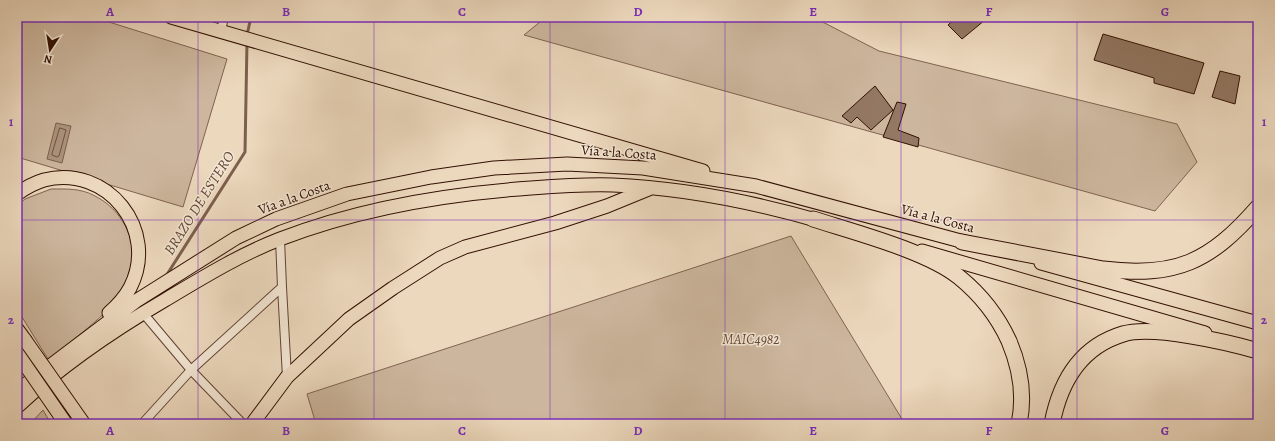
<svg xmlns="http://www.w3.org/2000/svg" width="1275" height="441" font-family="Alegreya,serif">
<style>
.green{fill:#ccb69d;stroke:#7f6350}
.water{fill:#ad947e;stroke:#7c5f4d}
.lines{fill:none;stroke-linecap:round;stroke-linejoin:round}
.shore{stroke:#705240;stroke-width:1}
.stream{stroke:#7c5f4d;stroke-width:3}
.building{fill:#937864;stroke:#321003}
.street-casing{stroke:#604232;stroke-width:10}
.primary-casing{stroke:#321003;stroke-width:15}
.highway-casing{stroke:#321003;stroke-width:17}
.street{stroke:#f3e6d4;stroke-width:8}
.primary{stroke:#ecd8bd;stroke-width:13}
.highway{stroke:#ecd8bd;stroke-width:15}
.primary-bridge-casing{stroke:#321003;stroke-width:15;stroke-linecap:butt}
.primary-bridge{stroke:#ecd8bd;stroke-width:13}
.grid{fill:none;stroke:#7b2cbf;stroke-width:1;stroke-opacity:0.55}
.labels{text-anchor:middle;stroke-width:3;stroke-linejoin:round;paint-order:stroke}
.street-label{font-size:14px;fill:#321003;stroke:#f3e6d4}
.park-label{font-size:14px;font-style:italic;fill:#684a39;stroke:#f3e6d4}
.water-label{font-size:15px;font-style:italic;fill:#634534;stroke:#f3e6d4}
.neatline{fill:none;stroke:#7b2cbf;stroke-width:1.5}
.grid-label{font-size:13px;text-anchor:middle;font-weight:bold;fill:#7b2cbf}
</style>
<rect width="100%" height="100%" fill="#ecd8bd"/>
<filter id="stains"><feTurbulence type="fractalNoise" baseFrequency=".005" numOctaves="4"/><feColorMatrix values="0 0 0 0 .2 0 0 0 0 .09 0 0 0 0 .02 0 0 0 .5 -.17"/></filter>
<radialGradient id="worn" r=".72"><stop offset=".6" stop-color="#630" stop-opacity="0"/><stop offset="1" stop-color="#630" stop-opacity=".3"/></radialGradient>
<!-- green -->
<path class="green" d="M17,17H93L227,59L183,207L17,157Z
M546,17H813L879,51L1177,124L1197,162L1155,211L524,35Z
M51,189C66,189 81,188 95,196C129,213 146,259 123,292C107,315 71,342 48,359L17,309V206L25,199Z
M791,236L905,424H316L307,394Z
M43,410L51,424H30Z"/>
<!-- water -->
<path class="water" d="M56,123L71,126L62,163L47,159Z"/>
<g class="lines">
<!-- shore -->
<path class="shore" d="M60,128L66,130L59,156L57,157L52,155Z"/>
<!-- stream -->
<path class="stream" d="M247,35L251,17
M166,276L245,152L247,42"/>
</g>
<!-- building -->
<path class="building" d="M957,17H982L985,20L962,39L948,25Z
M1103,34L1204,63L1194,94L1154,83V78L1094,60Z
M1220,71L1240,76L1235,104L1212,97Z
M875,86L893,110L871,130L857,117L851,123L842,116Z
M897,102L906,104L898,130L919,138L918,147L883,137Z"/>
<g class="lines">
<defs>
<path id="street" d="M221,31L224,17
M282,287L287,377
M143,313L191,370L243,424
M142,424L191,370L282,287L280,239"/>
<path id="primary" d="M171,17L703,171
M17,194C25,188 34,183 44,180C107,164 160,230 130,288C125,297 117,306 109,313
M922,251L1205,333
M1041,263L1258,323
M17,329L25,340
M17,391L136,301L236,238L276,219L347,194L431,177L494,168L567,164L643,168L756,186L972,244
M17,407C62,365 112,331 165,300C202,278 239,255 280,239C360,208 446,194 531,188C558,186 586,184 613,185C685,188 754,202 823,222
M252,424L287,377L349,319L393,288L440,258L465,247L555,223L607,206L651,188"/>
<path id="highway" d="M813,219C853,232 927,251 959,277C980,294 998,317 1009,341C1020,367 1025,396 1019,424
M962,242L1103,269C1176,278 1210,262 1258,207
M1052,424C1060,382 1080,347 1123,334C1153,325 1227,342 1258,351"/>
</defs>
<!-- street casing -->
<use href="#street" class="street-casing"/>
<!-- primary casing -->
<use href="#primary" class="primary-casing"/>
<!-- highway casing -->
<use href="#highway" class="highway-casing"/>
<!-- street -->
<use href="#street" class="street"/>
<!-- primary -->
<use href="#primary" class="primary"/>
<!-- highway -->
<use href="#highway" class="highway"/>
<defs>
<path id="primary-bridge" d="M25,340L84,424
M17,353L66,424"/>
</defs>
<!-- primary-bridge casing -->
<use href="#primary-bridge" class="primary-bridge-casing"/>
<!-- primary-bridge -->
<use href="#primary-bridge" class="primary-bridge"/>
</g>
<!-- grid -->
<path class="grid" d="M198,17V424M374,17V424M550,17V424M725,17V424M901,17V424M1077,17V424M17,220H1258"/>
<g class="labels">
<!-- street labels -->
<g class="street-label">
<text transform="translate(619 152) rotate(4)" y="5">Vía a la Costa</text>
<text transform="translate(294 197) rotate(-20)" y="5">Vía a la Costa</text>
<text transform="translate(938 218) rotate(15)" y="5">Vía a la Costa</text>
</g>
<!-- park labels -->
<g class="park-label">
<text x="751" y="344">MAIC4982</text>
</g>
<!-- water labels -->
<g class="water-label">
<text transform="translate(199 203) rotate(-58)" y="5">BRAZO DE ESTERO</text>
</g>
</g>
<!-- margin -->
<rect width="1275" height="441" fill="none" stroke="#ecd8bd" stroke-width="44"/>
<!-- north arrow -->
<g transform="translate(50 50) rotate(192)" stroke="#f3e6d4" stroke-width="3" paint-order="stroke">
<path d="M0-3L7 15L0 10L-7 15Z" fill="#321003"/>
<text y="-6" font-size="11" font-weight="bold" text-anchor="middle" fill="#321003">N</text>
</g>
<rect x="22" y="22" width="1231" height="397" class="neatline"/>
<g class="grid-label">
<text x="110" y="16">A</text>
<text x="286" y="16">B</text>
<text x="462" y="16">C</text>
<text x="638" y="16">D</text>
<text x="813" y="16">E</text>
<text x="989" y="16">F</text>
<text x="1165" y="16">G</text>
<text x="11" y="126">1</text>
<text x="1264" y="126">1</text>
<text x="11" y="324">2</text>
<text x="1264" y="324">2</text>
<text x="110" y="435">A</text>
<text x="286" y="435">B</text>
<text x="462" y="435">C</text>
<text x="638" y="435">D</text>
<text x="813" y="435">E</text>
<text x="989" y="435">F</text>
<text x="1165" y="435">G</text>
</g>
<rect width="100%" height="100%" filter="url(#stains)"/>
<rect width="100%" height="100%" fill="url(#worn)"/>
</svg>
